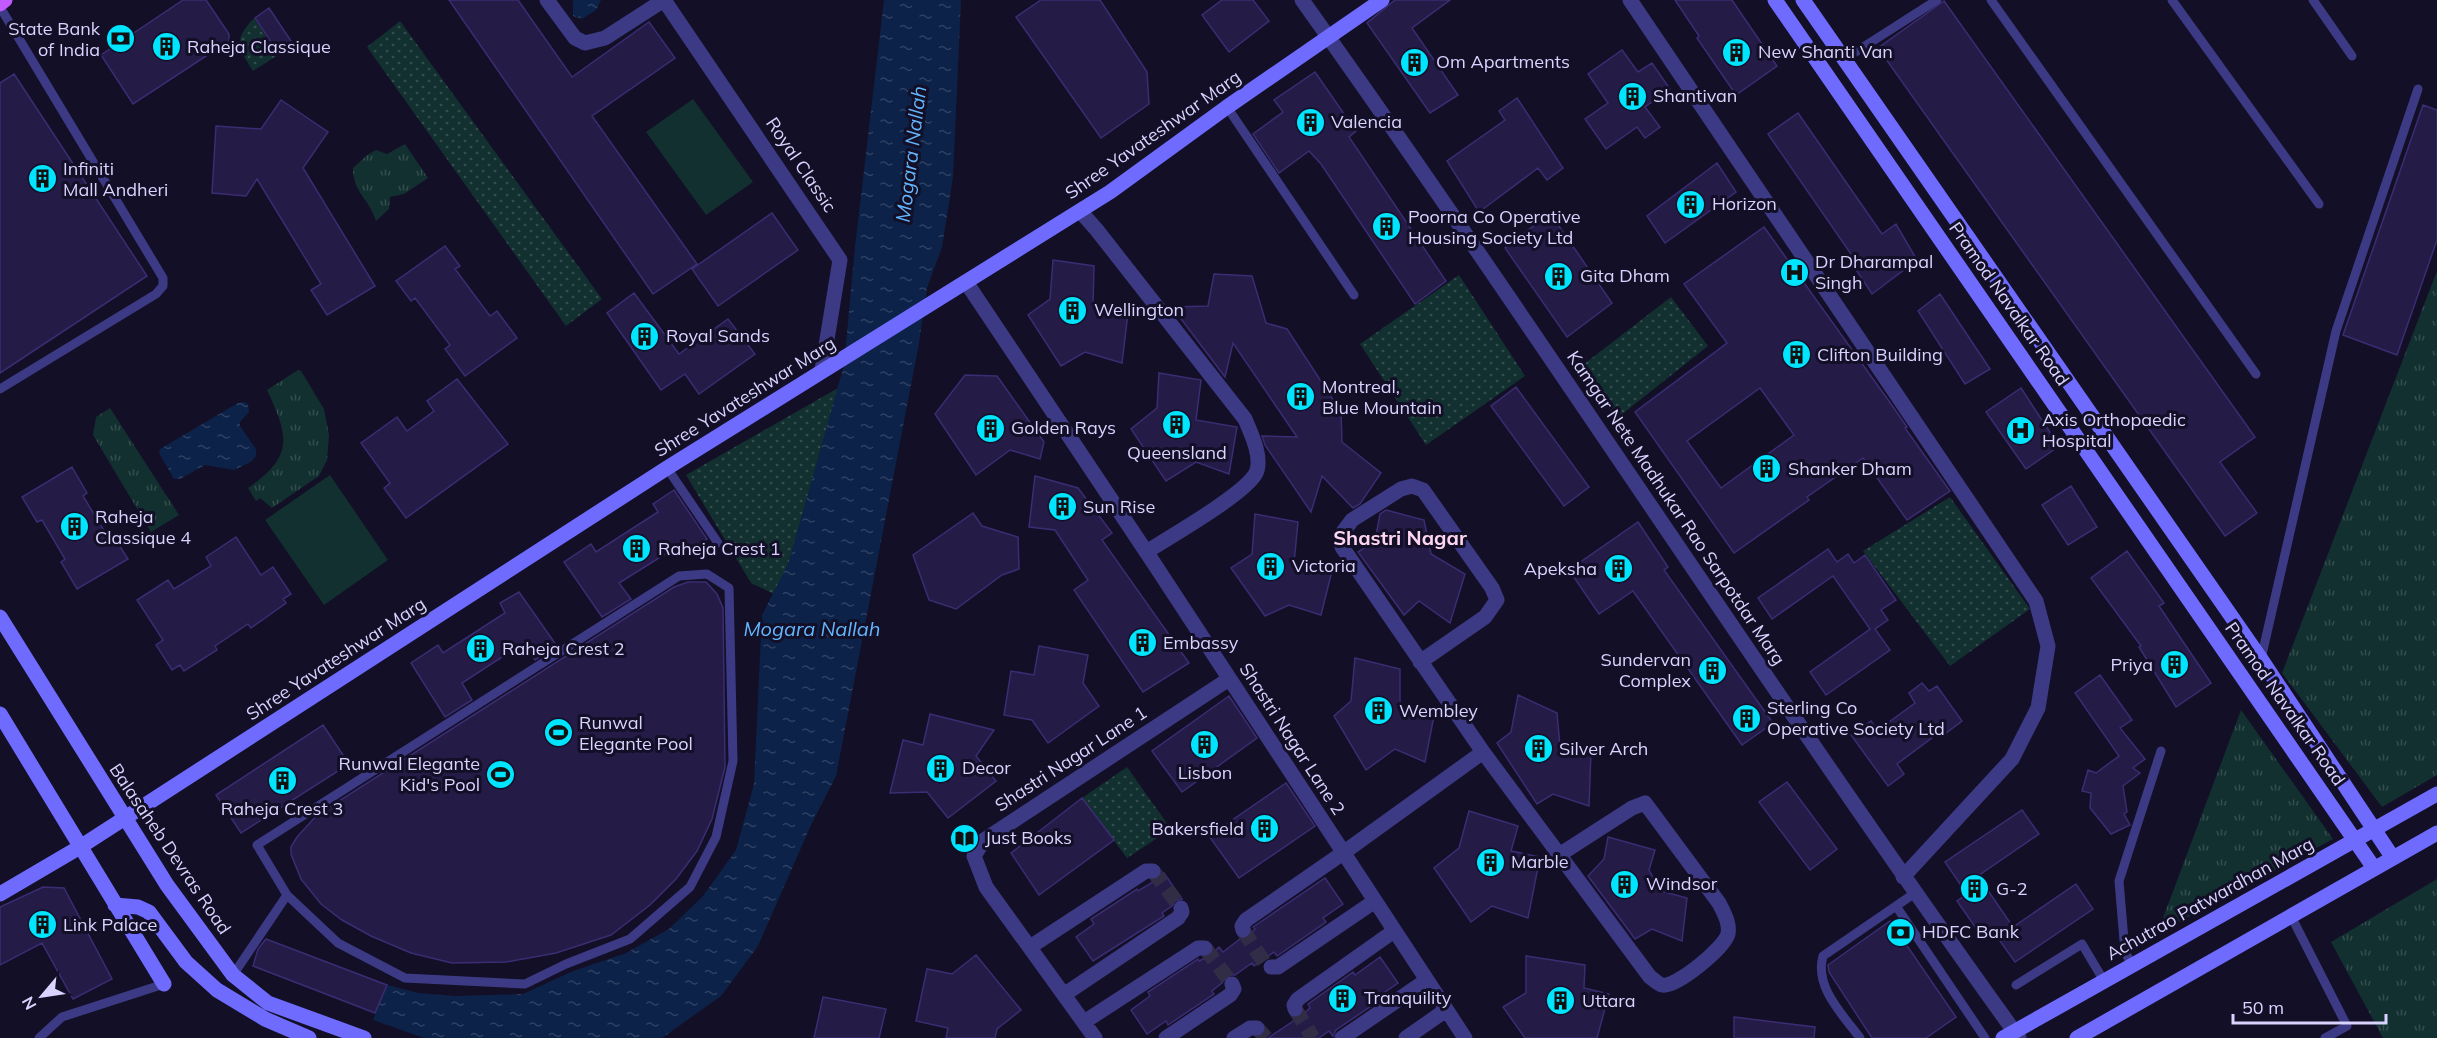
<svg xmlns="http://www.w3.org/2000/svg" width="2437" height="1038" font-family="Mulish,sans-serif">
<style>
.grass{fill:url(#grass-tufts)}
.park{fill:url(#park-dots)}
.pitch{fill:#12302f}
.water{fill:url(#water-ripples)}
.pier{fill:#130f26}
.building{fill:#241b47;stroke:#3b2d73;stroke-width:1.5;fill-rule:evenodd}
.lines{fill:none;stroke-linecap:round;stroke-linejoin:round}
.street-tunnel{stroke:#312d47;stroke-width:15;stroke-dasharray:15 8;stroke-linecap:butt}
.lane{stroke:#3d3a85;stroke-width:9}
.street{stroke:#3d3a85;stroke-width:15}
.secondary{stroke:#6f6bff;stroke-width:15}
.primary{stroke:#c25bff;stroke-width:15}
.labels{text-anchor:middle;stroke-width:6;stroke-linejoin:round;paint-order:stroke}
.poi-label{font-size:18px;fill:#d9d4ff;stroke:#130f26;text-anchor:start}
.street-label{font-size:18px;fill:#d9d4ff;stroke:#130f26}
.water-label{font-size:20px;font-style:italic;fill:#62b6ff;stroke:#130f26}
.neighbourhood-label{font-size:20px;font-weight:bold;fill:#ffd6f0;stroke:#130f26}
</style>
<defs>
<pattern id="grass-tufts" width="24" height="20" patternUnits="userSpaceOnUse" patternTransform="scale(1.5)"><rect width="24" height="20" fill="#12302f"/><path d="M3 7l-1-3M5 7V3M7 7l1-3M15 17l-1-3M17 17v-4M19 17l1-3" fill="none" stroke="#344d4e"/></pattern>
<pattern id="park-dots" width="8" height="8" patternUnits="userSpaceOnUse" patternTransform="scale(1.5)"><rect width="8" height="8" fill="#12302f"/><path d="M2 2h.1M6 6h.1" fill="none" stroke="#344d4e" stroke-width="1.8" stroke-linecap="round"/></pattern>
<pattern id="water-ripples" width="26" height="14" patternUnits="userSpaceOnUse" patternTransform="scale(1.5)"><rect width="26" height="14" fill="#0c2248"/><path d="M2 4q2-2 4 0t4 0M15 11q2-2 4 0t4 0" fill="none" stroke="#2f4163"/></pattern>
</defs>
<rect width="100%" height="100%" fill="#130f26"/>
<!-- grass -->
<path class="grass" d="M405,144L428,178L404,194L390,197L389,209L376,221C369,198 353,193 353,168L366,156L376,150L387,154Z
M2437,271V775L2382,807L2282,673Z
M298,370L301,371L324,409L329,435L327,460L319,476L272,508L260,498L256,501L248,488C294,456 289,437 267,390Z
M110,408L179,515L151,532L93,435L96,417Z
M2241,710L2333,839L2157,934Z
M2437,879V1038H2383L2331,942Z"/>
<!-- park -->
<path class="park" d="M254,18L278,55L253,71C238,48 233,40 254,18Z
M400,21L602,299L566,326L367,47Z
M1459,275L1525,376L1426,445L1360,344Z
M1671,297L1708,346L1616,419L1579,368Z
M838,388L789,562L774,594L751,583L686,475Z
M1950,497L2030,609L1950,666L1863,551Z
M1127,767L1171,829L1127,858L1082,798Z"/>
<!-- pitch -->
<path class="pitch" d="M693,99L753,182L706,215L646,132Z
M330,475L388,560L324,605L265,520Z"/>
<!-- water -->
<path class="water" d="M573,0H601L596,10L582,19L573,16Z
M884,0H961L953,177L942,247L927,288L919,343L836,776L811,825L758,946L721,996L662,1038H244L375,1013L387,985L418,993L454,996L523,994L573,971L624,954L669,929L703,896L736,850L754,784L762,615L789,562L844,365L855,247Z
M245,402L248,405L249,412L240,422V426L256,449V456L251,462L234,470L205,465L180,479H174L159,453L160,449L238,403Z"/>
<!-- pier -->
<path class="pier" d="M387,985L373,1020L424,1038H241L259,1025L317,1007L373,1010Z"/>
<!-- building -->
<path class="building" d="M183,0H206L229,34V41L133,104L101,55Z
M449,0H518L572,77L649,22L675,58L592,116L697,264L653,294Z
M1041,0H1100L1147,72L1149,104L1101,138L1016,17Z
M1222,0H1253L1269,21L1229,52L1202,15Z
M1395,0H1450L1412,28L1458,95L1430,113L1367,23Z
M1675,0H1732L1777,66L1736,95L1697,38L1699,36Z
M1944,1L2255,437L2220,462L2257,513L2225,536L1878,48Z
M269,8L293,44L279,54L255,18Z
M1622,50L1638,72L1652,63L1670,89L1645,107L1660,127L1645,138L1637,127L1606,149L1585,119L1608,103L1588,74Z
M1315,72L1356,131L1349,137L1446,281L1415,304L1321,164L1309,151L1279,173L1253,134L1283,112L1274,100Z
M14,74L147,276L0,373V83Z
M1517,98L1563,168L1547,180L1538,168L1479,212L1447,161L1505,120L1499,111Z
M281,100L328,132L303,168L375,286L327,315L311,290L321,284L257,179L246,196L212,193L216,126L261,129Z
M2423,105L2437,110V240L2397,355L2343,335Z
M1798,113L1882,234L1896,224L1917,260L1872,294L1849,259L1853,257L1768,134Z
M1717,163L1736,192L1665,243L1647,216Z
M772,213L798,250L718,306L692,269Z
M1550,213L1612,303L1567,337L1505,248Z
M1764,227L1891,404L1907,427L1905,428L1950,491L1907,520L1863,458L1807,497L1809,500L1734,553L1635,412L1727,343L1684,284ZM1760,388L1794,435L1721,488L1687,441Z
M445,246L460,266L455,269L490,316L497,311L517,338L465,376L445,349L450,345L415,298L411,301L396,281Z
M1053,260L1094,266L1093,306L1128,313L1122,363L1085,352L1061,366L1028,315L1050,299Z
M1214,274L1252,276L1266,323L1287,329L1341,412L1342,442L1381,473L1360,504L1353,508L1322,476L1311,512L1265,445L1262,436L1297,437L1233,343L1225,377L1172,307L1208,306Z
M634,293L679,354L728,319L755,354L699,394L685,374L661,390L607,313Z
M1940,294L1990,369L1965,384L1918,311Z
M1159,373L1201,380L1196,420L1237,427L1229,474L1196,462L1166,481L1131,429L1157,408Z
M965,375L997,376L1044,442L1040,459L1010,450L976,475L935,414Z
M457,379L508,444L406,518L384,488L390,483L361,443L397,417L407,431L434,411L427,401Z
M1516,387L1589,487L1564,506L1491,406Z
M2021,388L2059,446L2026,469L1986,412Z
M72,467L87,493L83,496L106,534L110,531L128,559L77,589L61,562L65,559L42,520L37,522L22,497Z
M1035,476L1078,488L1112,533L1102,540L1189,663L1143,692L1074,590L1088,580L1055,530L1029,527Z
M2071,486L2097,527L2068,545L2042,505Z
M674,490L707,539L685,554L678,546L619,583L631,599L602,617L564,562L591,544L596,552L658,512L653,504Z
M1386,510L1424,520L1431,554L1465,574L1450,623L1419,601L1404,615L1358,552L1375,541L1380,514Z
M973,513L982,526L1018,537L1019,569L1002,575L956,609L929,600L913,555Z
M1255,514L1298,522L1294,563L1332,571L1321,615L1289,605L1265,616L1231,568L1252,554Z
M1638,522L1668,567L1664,570L1773,723L1742,745L1633,591L1599,614L1569,570Z
M236,537L261,575L273,567L291,594L283,599L286,603L251,628L248,624L215,646L217,650L184,671L180,665L172,670L156,645L163,640L137,600L168,580L174,589L211,566L206,557Z
M1828,549L1837,562L1848,554L1854,563L1865,555L1896,600L1881,610L1888,620L1875,629L1890,650L1826,695L1810,672L1870,629L1833,576L1772,619L1758,598Z
M2127,551L2164,603L2159,606L2211,683L2176,707L2139,647L2141,646L2091,578Z
M688,582H706L717,594L723,608L725,767L712,819L697,851L676,879L650,905L611,935L556,953L506,962L452,963L411,953L371,936L342,920L321,904L301,879L291,854V847L297,837L317,815L674,587Z
M519,592L557,646L535,660L525,642L462,683L472,700L445,717L411,663L438,645L443,653L505,613L500,603Z
M1039,646L1088,655L1083,683L1099,706L1048,743L1032,720L1004,715L1011,671L1034,675Z
M1355,658L1400,669V707L1434,716L1425,762L1395,749L1366,770L1334,716L1351,701Z
M2100,675L2132,720L2120,728L2145,759L2133,768L2140,773L2123,786L2127,812L2124,814L2130,825L2111,834L2090,808L2091,793L2082,791L2088,770L2096,773L2119,756L2075,693Z
M1922,683L1929,691L1937,686L1962,721L1942,736L1940,732L1897,764L1904,774L1888,786L1851,735L1871,721L1878,730L1915,703L1909,693Z
M1518,695L1557,713L1560,746L1591,752L1589,806L1553,794L1537,804L1497,743L1511,732Z
M1229,696L1257,738L1182,792L1152,751Z
M930,714L994,730L976,756L996,781L948,818L927,792L890,793L903,740L923,745Z
M323,725L349,764L241,833L216,795Z
M1787,782L1837,849L1810,870L1759,802Z
M1286,783L1315,826L1239,878L1209,836Z
M1082,798L1114,840L1039,895L1011,853Z
M2022,810L2039,834L1978,876L2013,927L2076,884L2093,909L2015,962L1990,927L1980,934L1957,901L1967,894L1945,862Z
M1469,811L1518,826L1511,851L1540,857L1528,918L1492,906L1471,922L1434,868L1459,848Z
M1608,837L1655,850L1649,870L1661,891L1687,898L1682,941L1652,929L1635,939L1588,876L1604,859Z
M1164,873L1182,899L1175,901L1172,906L1162,913L1164,916L1093,961L1076,937L1094,924L1091,919L1137,889L1138,891L1158,879Z
M1325,878L1343,904L1323,918L1326,922L1277,956L1274,952L1254,966L1252,963L1235,975H1228L1222,983L1212,991L1214,994L1168,1025L1166,1021L1147,1034L1131,1010L1150,996L1148,992L1198,959L1199,961L1210,956L1219,947L1223,952L1240,939L1249,937L1255,929L1253,927Z
M43,887L64,888L112,979L73,999L42,943L0,965V907Z
M1890,921L1956,1017L1926,1038H1872L1829,972L1828,965Z
M266,939L387,985L375,1013L253,966L258,949Z
M976,955L1021,1010L997,1029L995,1038H946L948,1028L916,1021L927,969L952,974Z
M1526,956L1585,965L1584,988L1609,994L1597,1038H1525L1503,1007L1526,993Z
M1380,957L1398,983L1378,997L1380,1000L1336,1030L1333,1036L1329,1031L1319,1038H1268L1301,1016L1310,1008L1308,1004L1353,972L1355,975Z
M823,997L886,1009L879,1038H814Z
M1734,1017L1815,1027L1814,1038H1734Z"/>
<g class="lines">
<!-- street-tunnel -->
<path class="street-tunnel" d="M1153,871L1181,908
M1243,930L1265,964L1271,967
M1205,948L1232,984
M1295,1009L1313,1038
M1257,1028L1266,1038"/>
<!-- lane -->
<path class="lane" d="M1991,0L2256,374
M2172,0L2319,204
M2313,0L2352,56
M0,7L163,278V286L156,294L0,389
M1843,60L1937,0
M1227,107L1354,295
M667,468L718,543
M2261,659L2336,331L2418,89
M1896,906L1985,1038
M2291,916L2347,1026L2325,1038
M2132,965L2125,952L2119,881L2161,751
M233,975L287,895L338,943L405,978L525,984L566,964L630,939L690,887L716,837L733,761L729,588L707,574L679,576L257,845L287,895
M2016,985L2082,944L2104,981
M39,1038L62,1017L164,984
M1860,1038C1843,1015 1814,987 1823,956L1915,893"/>
<!-- street -->
<path class="street" d="M547,0L575,38L585,43L605,38L664,0L840,260L822,370
M1302,0C1546,342 1773,697 2019,1038
M1630,0L2036,601L2048,646L2038,708L2012,759L1903,877
M1080,211L1096,229L1245,419C1251,433 1263,458 1256,473C1245,494 1170,537 1146,552
M966,282L1155,565L1465,1038
M1420,662L1485,617L1497,600L1492,588L1423,490L1412,486L1401,489L1352,520L1343,532L1342,547L1483,752L1650,977C1653,979 1658,984 1662,985C1676,988 1724,948 1728,934C1730,923 1724,913 1719,903L1645,803L1632,808L1559,855
M1243,930L1242,926L1246,920L1343,853L1483,752
M1030,947L1146,871H1153
M1271,967H1278L1375,901
M1065,994L1178,918L1182,912L1181,908
M1295,1009L1294,1005L1298,999L1394,931
M1084,1022L1198,948H1205
M1095,1038L986,887L974,856L984,840L1229,679
M1166,1038L1230,995L1234,989L1232,984
M1234,1038L1250,1028H1257
M1342,1038L1427,980
M1406,1038L1446,1010"/>
<!-- secondary -->
<path class="secondary" d="M1775,0L2374,868
M1803,0L2261,659L2393,858
M0,617L167,885L233,975L268,1003L364,1038
M0,714L164,984
M0,894L80,847L667,468L1110,192L1227,107L1382,0
M115,905L138,907L149,912L186,962L217,990L265,1019L309,1038
M2003,1038L2437,794
M2077,1038L2437,833"/>
<!-- primary -->
<path class="primary" d="M0,4L5,0"/>
</g>
<!-- icons -->
<defs>
<symbol id="bank-disc" viewBox="-11 -11 22 22"><circle r="9.5" fill="#00e5ff" stroke="#130f26"/><path d="M-6-4H6V4H-6ZM0-2.3a2.3 2.3 0 1 0 0 4.6a2.3 2.3 0 1 0 0-4.6Z" fill="#111"/></symbol>
<symbol id="building-disc" viewBox="-11 -11 22 22"><circle r="9.5" fill="#00e5ff" stroke="#130f26"/><path d="M-4-6H4V6H1V3H-1V6H-4ZM-2.5-4.3h1.7v1.8h-1.7ZM.8-4.3h1.7v1.8H.8ZM-2.5-1h1.7V.8h-1.7ZM.8-1h1.7V.8H.8Z" fill="#111"/></symbol>
<symbol id="hospital-disc" viewBox="-11 -11 22 22"><circle r="9.5" fill="#00e5ff" stroke="#130f26"/><path d="M-5-5h3v3.5h4V-5h3V5h-3V1.5h-4V5h-3Z" fill="#111"/></symbol>
<symbol id="stadium-disc" viewBox="-11 -11 22 22"><circle r="9.5" fill="#00e5ff" stroke="#130f26"/><path d="M0-5a6.5 5 0 1 0 0 10a6.5 5 0 1 0 0-10ZM-3.5-1.8h7v3.6h-7Z" fill="#111"/></symbol>
<symbol id="library-disc" viewBox="-11 -11 22 22"><circle r="9.5" fill="#00e5ff" stroke="#130f26"/><path d="M-6-4Q-3-5.5-.7-3.5V5Q-3 3-6 4ZM6-4Q3-5.5 .7-3.5V5Q3 3 6 4Z" fill="#111"/></symbol>
</defs>
<g fill-rule="evenodd">
<use href="#bank-disc" x="104" y="22" width="33" height="33"/>
<use href="#building-disc" x="150" y="30" width="33" height="33"/>
<use href="#building-disc" x="1720" y="36" width="33" height="33"/>
<use href="#building-disc" x="1398" y="46" width="33" height="33"/>
<use href="#building-disc" x="1616" y="80" width="33" height="33"/>
<use href="#building-disc" x="1294" y="106" width="33" height="33"/>
<use href="#building-disc" x="26" y="162" width="33" height="33"/>
<use href="#building-disc" x="1674" y="188" width="33" height="33"/>
<use href="#building-disc" x="1370" y="210" width="33" height="33"/>
<use href="#hospital-disc" x="1778" y="256" width="33" height="33"/>
<use href="#building-disc" x="1542" y="260" width="33" height="33"/>
<use href="#building-disc" x="1056" y="294" width="33" height="33"/>
<use href="#building-disc" x="628" y="320" width="33" height="33"/>
<use href="#building-disc" x="1780" y="338" width="33" height="33"/>
<use href="#building-disc" x="1284" y="380" width="33" height="33"/>
<use href="#building-disc" x="1160" y="408" width="33" height="33"/>
<use href="#building-disc" x="974" y="412" width="33" height="33"/>
<use href="#hospital-disc" x="2004" y="414" width="33" height="33"/>
<use href="#building-disc" x="1750" y="452" width="33" height="33"/>
<use href="#building-disc" x="1046" y="490" width="33" height="33"/>
<use href="#building-disc" x="58" y="510" width="33" height="33"/>
<use href="#building-disc" x="620" y="532" width="33" height="33"/>
<use href="#building-disc" x="1254" y="550" width="33" height="33"/>
<use href="#building-disc" x="1602" y="552" width="33" height="33"/>
<use href="#building-disc" x="1126" y="626" width="33" height="33"/>
<use href="#building-disc" x="464" y="632" width="33" height="33"/>
<use href="#building-disc" x="2158" y="648" width="33" height="33"/>
<use href="#building-disc" x="1696" y="654" width="33" height="33"/>
<use href="#building-disc" x="1362" y="694" width="33" height="33"/>
<use href="#building-disc" x="1730" y="702" width="33" height="33"/>
<use href="#stadium-disc" x="542" y="716" width="33" height="33"/>
<use href="#building-disc" x="1188" y="728" width="33" height="33"/>
<use href="#building-disc" x="1522" y="732" width="33" height="33"/>
<use href="#building-disc" x="924" y="752" width="33" height="33"/>
<use href="#stadium-disc" x="484" y="758" width="33" height="33"/>
<use href="#building-disc" x="266" y="764" width="33" height="33"/>
<use href="#building-disc" x="1248" y="812" width="33" height="33"/>
<use href="#library-disc" x="948" y="822" width="33" height="33"/>
<use href="#building-disc" x="1474" y="846" width="33" height="33"/>
<use href="#building-disc" x="1608" y="868" width="33" height="33"/>
<use href="#building-disc" x="1958" y="872" width="33" height="33"/>
<use href="#building-disc" x="26" y="908" width="33" height="33"/>
<use href="#bank-disc" x="1884" y="916" width="33" height="33"/>
<use href="#building-disc" x="1326" y="982" width="33" height="33"/>
<use href="#building-disc" x="1544" y="984" width="33" height="33"/>
</g>
<g class="labels">
<!-- poi labels -->
<g class="poi-label">
<text x="100" y="35" text-anchor="end">State Bank<tspan x="100" dy="21">of India</tspan></text>
<text x="187" y="53">Raheja Classique</text>
<text x="1758" y="58">New Shanti Van</text>
<text x="1436" y="68">Om Apartments</text>
<text x="1653" y="102">Shantivan</text>
<text x="1331" y="128">Valencia</text>
<text x="63" y="175">Infiniti<tspan x="63" dy="21">Mall Andheri</tspan></text>
<text x="1712" y="210">Horizon</text>
<text x="1408" y="223">Poorna Co Operative<tspan x="1408" dy="21">Housing Society Ltd</tspan></text>
<text x="1815" y="268">Dr Dharampal<tspan x="1815" dy="21">Singh</tspan></text>
<text x="1580" y="282">Gita Dham</text>
<text x="1094" y="316">Wellington</text>
<text x="666" y="342">Royal Sands</text>
<text x="1817" y="361">Clifton Building</text>
<text x="1322" y="393">Montreal,<tspan x="1322" dy="21">Blue Mountain</tspan></text>
<text x="2042" y="426">Axis Orthopaedic<tspan x="2042" dy="21">Hospital</tspan></text>
<text x="1011" y="434">Golden Rays</text>
<text x="1177" y="459" text-anchor="middle">Queensland</text>
<text x="1788" y="475">Shanker Dham</text>
<text x="1083" y="513">Sun Rise</text>
<text x="95" y="523">Raheja<tspan x="95" dy="21">Classique 4</tspan></text>
<text x="658" y="555">Raheja Crest 1</text>
<text x="1292" y="572">Victoria</text>
<text x="1597" y="575" text-anchor="end">Apeksha</text>
<text x="1163" y="649">Embassy</text>
<text x="502" y="655">Raheja Crest 2</text>
<text x="1691" y="666" text-anchor="end">Sundervan<tspan x="1691" dy="21">Complex</tspan></text>
<text x="2153" y="671" text-anchor="end">Priya</text>
<text x="1767" y="714">Sterling Co<tspan x="1767" dy="21">Operative Society Ltd</tspan></text>
<text x="1399" y="717">Wembley</text>
<text x="579" y="729">Runwal<tspan x="579" dy="21">Elegante Pool</tspan></text>
<text x="1559" y="755">Silver Arch</text>
<text x="480" y="770" text-anchor="end">Runwal Elegante<tspan x="480" dy="21">Kid's Pool</tspan></text>
<text x="962" y="774">Decor</text>
<text x="1205" y="779" text-anchor="middle">Lisbon</text>
<text x="282" y="815" text-anchor="middle">Raheja Crest 3</text>
<text x="1244" y="835" text-anchor="end">Bakersfield</text>
<text x="985" y="844">Just Books</text>
<text x="1511" y="868">Marble</text>
<text x="1646" y="890">Windsor</text>
<text x="1996" y="895">G-2</text>
<text x="63" y="931">Link Palace</text>
<text x="1922" y="938">HDFC Bank</text>
<text x="1364" y="1004">Tranquility</text>
<text x="1582" y="1007">Uttara</text>
</g>
<!-- street labels -->
<g class="street-label">
<text transform="translate(1153 135) rotate(-35)" y="6">Shree Yavateshwar Marg</text>
<text transform="translate(801 165) rotate(56)" y="6">Royal Classic</text>
<text transform="translate(2009 304) rotate(55)" y="6">Pramod Navalkar Road</text>
<text transform="translate(745 397) rotate(-32)" y="6">Shree Yavateshwar Marg</text>
<text transform="translate(1676 508) rotate(56)" y="6">Kamgar Nete Madhukar Rao Sarpotdar Marg</text>
<text transform="translate(336 659) rotate(-33)" y="6">Shree Yavateshwar Marg</text>
<text transform="translate(2285 704) rotate(55)" y="6">Pramod Navalkar Road</text>
<text transform="translate(1292 739) rotate(57)" y="6">Shastri Nagar Lane 2</text>
<text transform="translate(1071 759) rotate(-33)" y="6">Shastri Nagar Lane 1</text>
<text transform="translate(170 849) rotate(56)" y="6">Balasaheb Devras Road</text>
<text transform="translate(2210 899) rotate(-29)" y="6">Achutrao Patwardhan Marg</text>
</g>
<!-- water labels -->
<g class="water-label">
<text transform="translate(911 154) rotate(-83)" y="7">Mogara Nallah</text>
<text x="812" y="636">Mogara Nallah</text>
</g>
<!-- neighbourhood labels -->
<g class="neighbourhood-label">
<text x="1400" y="545">Shastri Nagar</text>
</g>
</g>
<!-- north arrow -->
<g transform="translate(42 996) rotate(241)" stroke="#130f26" stroke-width="4.5" paint-order="stroke">
<path d="M0-4.5L10 22L0 15L-10 22Z" fill="#d9d4ff"/>
<text y="-9" font-size="16" font-weight="bold" text-anchor="middle" fill="#d9d4ff">N</text>
</g>
<!-- scale -->
<path d="M2233 1014v9h153v-9" fill="none" stroke="#d9d4ff" stroke-width="3"/>
<text x="2242" y="1014" font-size="18" fill="#d9d4ff" stroke="#130f26" stroke-width="4.5" paint-order="stroke">50 m</text>
</svg>
